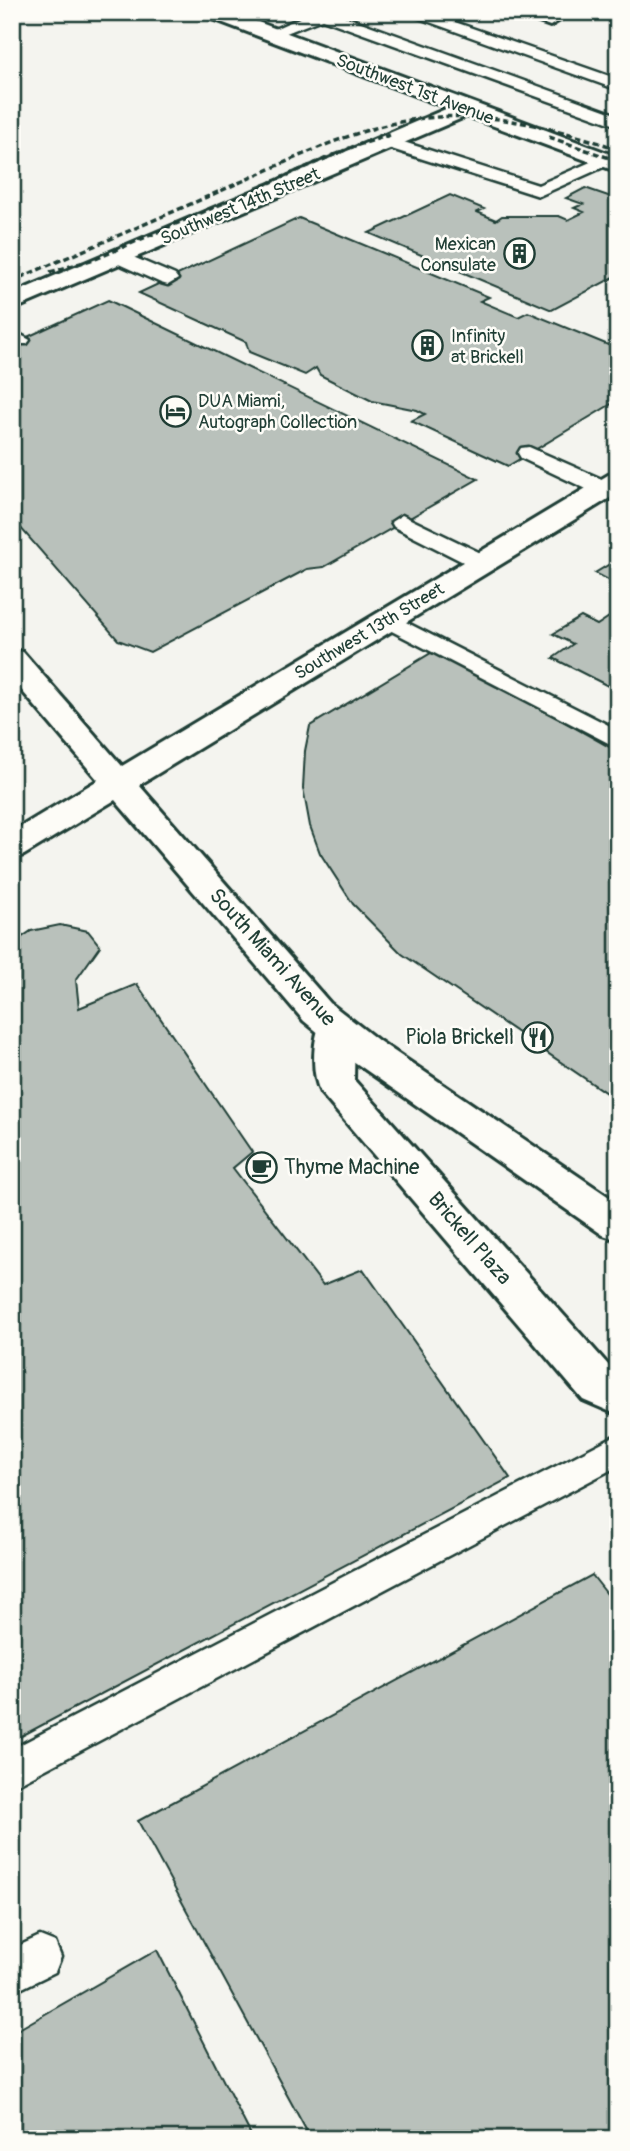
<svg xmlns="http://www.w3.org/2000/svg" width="630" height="2151" font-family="Pangolin,sans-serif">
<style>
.building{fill:#b9c1bb;stroke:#1f3d34;stroke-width:2}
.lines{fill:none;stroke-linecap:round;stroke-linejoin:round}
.lane-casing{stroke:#1f3d34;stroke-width:5}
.street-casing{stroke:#1f3d34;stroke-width:6}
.secondary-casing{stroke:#1f3d34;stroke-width:6}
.lane{fill:#fdfcf7;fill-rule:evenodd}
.street{fill:#fdfcf7;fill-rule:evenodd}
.secondary{fill:#fdfcf7;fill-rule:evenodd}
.rail{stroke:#1f3d34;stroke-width:3.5;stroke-dasharray:6 3.5;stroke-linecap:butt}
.labels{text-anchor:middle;stroke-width:5;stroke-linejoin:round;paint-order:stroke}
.far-street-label{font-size:18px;fill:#1f3d34;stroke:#fdfcf7}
.far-poi-label{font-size:18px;fill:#1f3d34;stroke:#fdfcf7;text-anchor:start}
.street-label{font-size:21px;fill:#1f3d34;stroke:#fdfcf7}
.poi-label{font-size:21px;fill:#1f3d34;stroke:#fdfcf7;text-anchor:end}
</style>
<rect width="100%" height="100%" fill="#f4f4ef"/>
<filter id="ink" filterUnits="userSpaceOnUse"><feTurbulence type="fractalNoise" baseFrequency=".0143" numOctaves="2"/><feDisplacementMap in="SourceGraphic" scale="14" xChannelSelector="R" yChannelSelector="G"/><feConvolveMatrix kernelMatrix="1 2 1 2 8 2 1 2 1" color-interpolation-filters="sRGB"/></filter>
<g filter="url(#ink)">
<!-- building -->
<path class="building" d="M585,188L611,197L618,196V275L552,310L369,233L450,195L484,209L477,212L496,220L502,216H559L568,220L584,212L574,208L583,204L566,198Z
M299,218L489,297L480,301L518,317L528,312L618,349V400L508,466L411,421L425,414L417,410L372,401L320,375L316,368L305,375L249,352L246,342L139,293Z
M108,300L478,479L324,567L307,569L150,652L118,640L12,518V344Z
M618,559V585L595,573Z
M618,611V691L553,658L573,644L553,634L581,617L597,625Z
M436,650L618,752V1101L402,954L353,904L320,853L310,826L303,788L305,751L310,726Z
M60,925L88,931L100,946L76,980L79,1008L137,984L252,1152L233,1168L323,1285L363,1269L510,1478L12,1741V944L31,931Z
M592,1575L618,1608V2139H311L138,1821Z
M157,1950L253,2139H12V2033Z"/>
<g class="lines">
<defs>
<path id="lane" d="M313,12H333L618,115V126L322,19L271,39L263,34Z
M402,12H426L618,79V90Z
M388,137L538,185L602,157H614L617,161L539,196L382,146L379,142Z
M119,251L175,275L178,279L168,285L161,283L112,261L110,257Z
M12,330L30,340L27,344H12Z
M529,447L613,484L616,489L605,496L597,494L521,458L518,453L521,448Z
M402,515L491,558L494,563L483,570L475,568L394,527L391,522Z
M388,613L618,730V748L380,625L376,620L380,615Z
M618,1434V1466L12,1787V1749Z
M40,1936L55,1942L61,1957L55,1972L12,1993V1949Z"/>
<path id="street" d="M202,12H231L618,157V172L467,116L12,310V294L448,108L205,16Z
M519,12H548L560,20L550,26L522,16Z
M336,1015L349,1019L355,1028L354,1080L618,1376V1415L583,1400L321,1093C311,1075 312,1036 323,1019Z"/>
<path id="secondary" d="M618,473V493L139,785L330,1003L379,1041L618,1203V1240L603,1235L353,1061L304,1021L115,800L24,855L12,858V832L98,780L12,679V650L23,652L122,766L608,475Z"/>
</defs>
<!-- lane casing -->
<use href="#lane" class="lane-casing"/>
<!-- street casing -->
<use href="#street" class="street-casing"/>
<!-- secondary casing -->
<use href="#secondary" class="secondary-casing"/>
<!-- lane -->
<use href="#lane" class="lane"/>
<!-- street -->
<use href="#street" class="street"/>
<!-- secondary -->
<use href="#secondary" class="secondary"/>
<!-- rail -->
<path class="rail" d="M549,137L618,161
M50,272L98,258L352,147L393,134
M12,281C87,249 162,217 236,184C297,158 358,125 426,118C492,111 556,128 618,149"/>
</g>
</g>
<!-- icons -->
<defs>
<symbol id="building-ring" viewBox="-11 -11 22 22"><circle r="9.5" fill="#fdfcf7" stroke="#1f3d34" stroke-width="1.5"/><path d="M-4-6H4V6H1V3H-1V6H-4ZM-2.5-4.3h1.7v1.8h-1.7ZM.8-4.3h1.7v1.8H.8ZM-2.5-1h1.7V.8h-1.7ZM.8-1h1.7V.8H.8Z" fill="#1f3d34"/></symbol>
<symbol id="hotel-ring" viewBox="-11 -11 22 22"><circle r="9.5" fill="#fdfcf7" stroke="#1f3d34" stroke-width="1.5"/><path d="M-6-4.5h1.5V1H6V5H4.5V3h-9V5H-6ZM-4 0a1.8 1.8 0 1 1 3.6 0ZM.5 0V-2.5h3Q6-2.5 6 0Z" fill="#1f3d34"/></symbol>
<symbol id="restaurant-ring" viewBox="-11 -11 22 22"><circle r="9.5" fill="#fdfcf7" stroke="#1f3d34" stroke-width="1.5"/><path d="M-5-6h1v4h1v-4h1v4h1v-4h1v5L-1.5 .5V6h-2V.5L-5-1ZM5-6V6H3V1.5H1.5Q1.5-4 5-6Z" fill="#1f3d34"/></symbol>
<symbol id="cafe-ring" viewBox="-11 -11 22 22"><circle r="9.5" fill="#fdfcf7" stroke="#1f3d34" stroke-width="1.5"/><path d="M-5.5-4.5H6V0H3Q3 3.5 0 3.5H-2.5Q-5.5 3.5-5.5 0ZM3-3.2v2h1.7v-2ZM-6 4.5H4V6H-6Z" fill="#1f3d34"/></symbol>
</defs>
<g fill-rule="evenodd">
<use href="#building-ring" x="502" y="236" width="35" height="35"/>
<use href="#building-ring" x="410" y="328" width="35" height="35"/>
<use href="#hotel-ring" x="158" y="394" width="35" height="35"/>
<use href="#restaurant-ring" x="520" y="1020" width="35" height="35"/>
<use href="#cafe-ring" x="244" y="1150" width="35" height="35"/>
</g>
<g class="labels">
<!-- far-street labels -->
<g class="far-street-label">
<text transform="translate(415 89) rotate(21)" y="6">Southwest 1st Avenue</text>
<text transform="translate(240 206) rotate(-23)" y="6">Southwest 14th Street</text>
<text transform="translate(369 631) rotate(-31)" y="6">Southwest 13th Street</text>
</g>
<!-- far-poi labels -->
<g class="far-poi-label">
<text x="496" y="250" text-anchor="end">Mexican<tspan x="496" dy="21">Consulate</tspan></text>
<text x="451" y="342">Infinity<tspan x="451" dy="21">at Brickell</tspan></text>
<text x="198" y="407">DUA Miami,<tspan x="198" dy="21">Autograph Collection</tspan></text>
</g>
<!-- street labels -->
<g class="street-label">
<text transform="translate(273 957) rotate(48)" y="7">South Miami Avenue</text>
<text transform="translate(470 1238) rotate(49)" y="7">Brickell Plaza</text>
</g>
<!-- poi labels -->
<g class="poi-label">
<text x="514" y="1044">Piola Brickell</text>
<text x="284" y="1174" text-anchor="start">Thyme Machine</text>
</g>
</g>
<!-- margin -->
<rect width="630" height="2151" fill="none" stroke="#fdfcf7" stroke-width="42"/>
<rect x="21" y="21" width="588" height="2109" fill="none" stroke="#1f3d34" stroke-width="2.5" filter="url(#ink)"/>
</svg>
